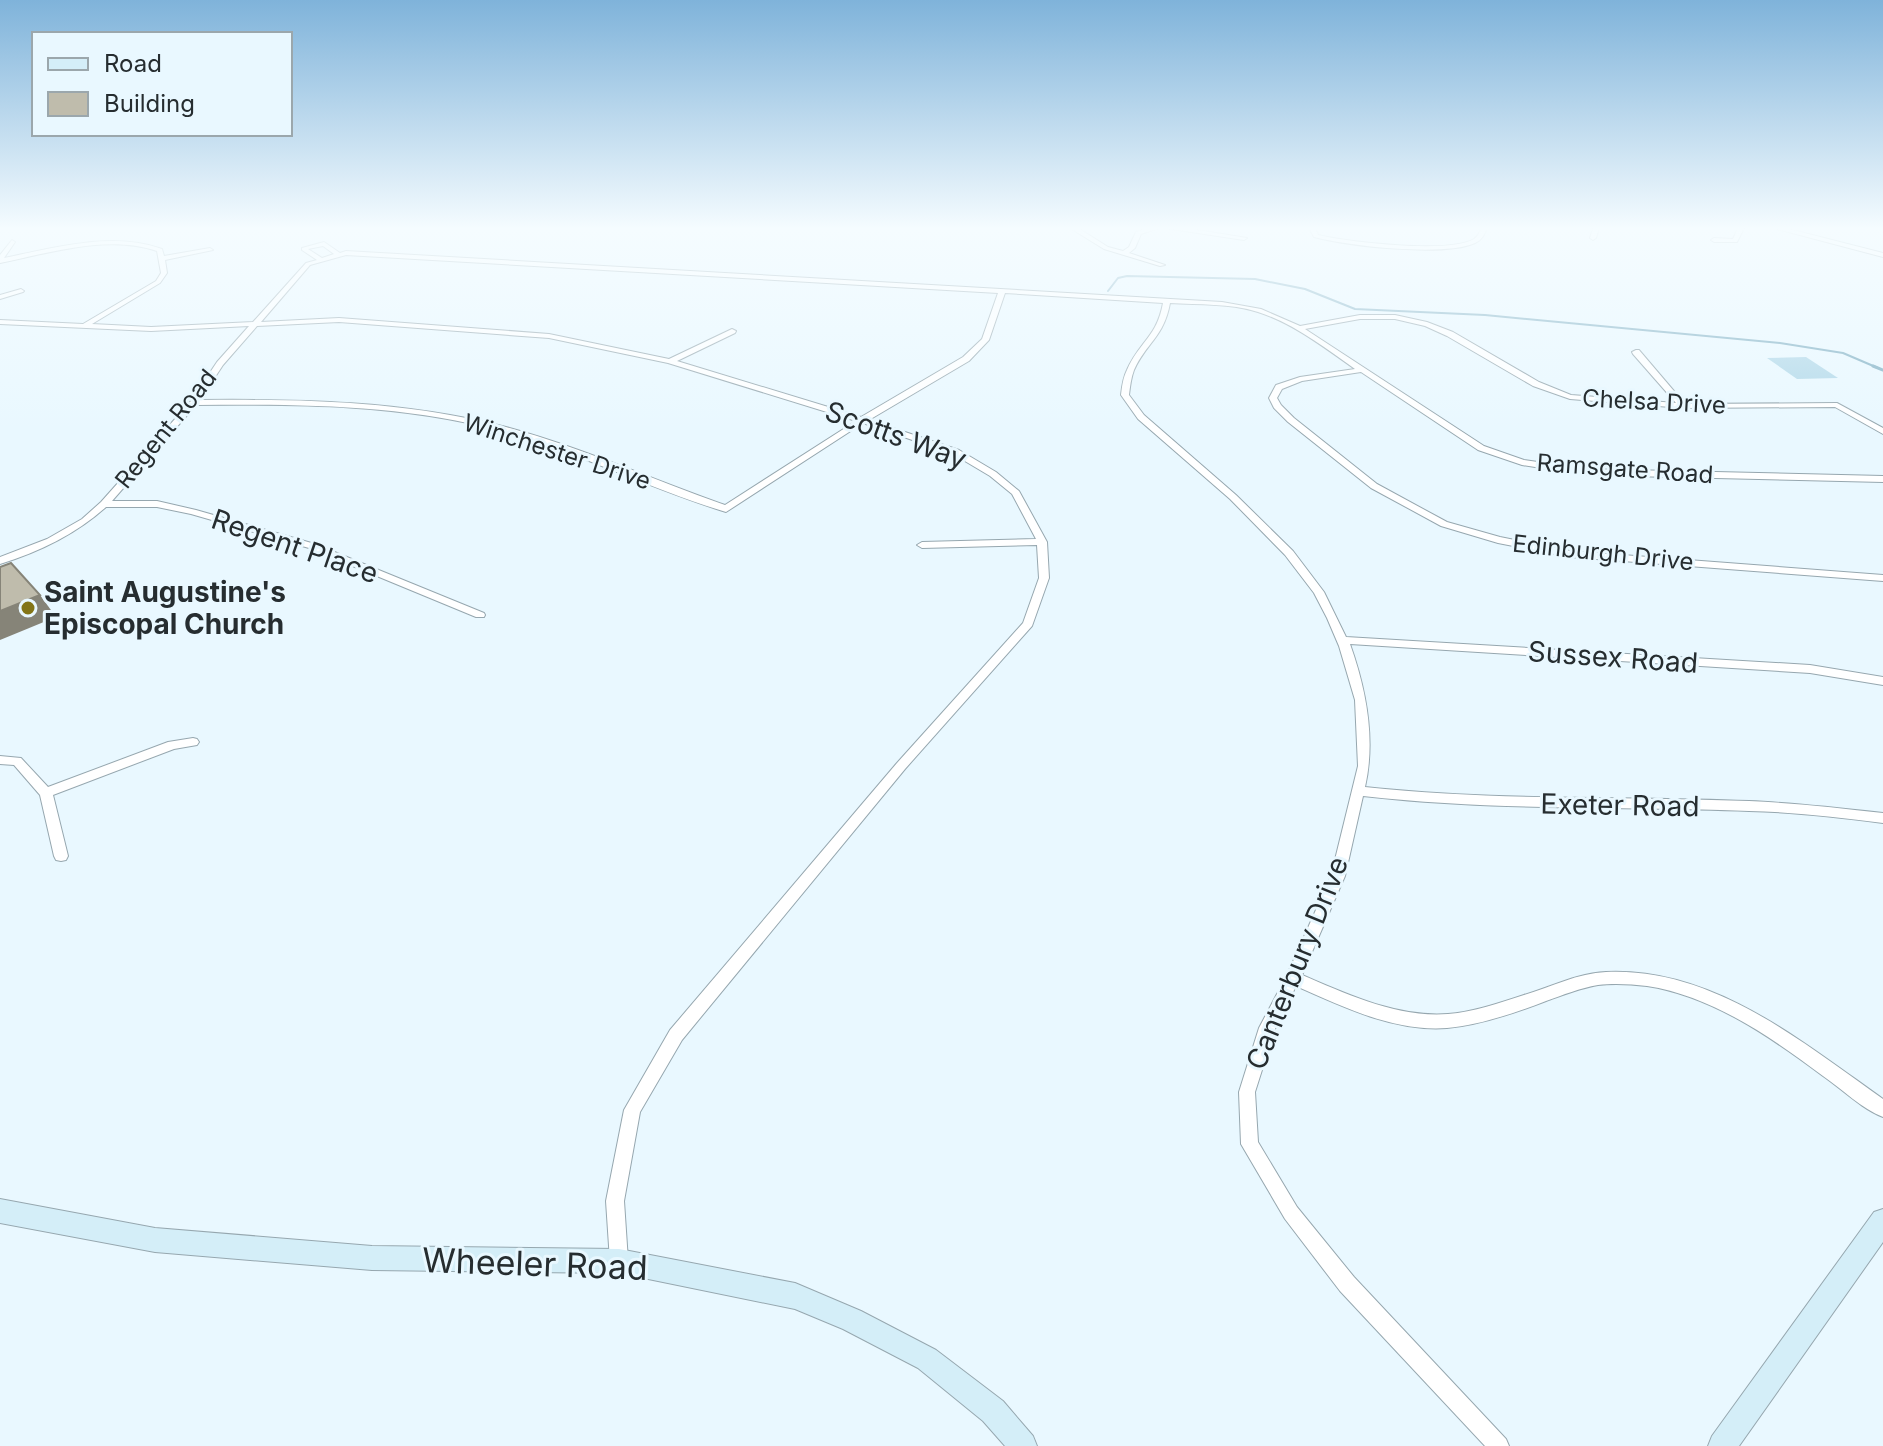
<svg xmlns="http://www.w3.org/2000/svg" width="1883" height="1446" font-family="Inter,sans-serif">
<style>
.green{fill:#b1d8e9}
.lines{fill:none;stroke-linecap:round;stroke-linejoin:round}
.stream-far1{stroke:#82b1c5;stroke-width:2}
.stream{stroke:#82b1c5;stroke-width:3}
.street-casing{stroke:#96a7af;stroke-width:2}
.secondary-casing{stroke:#96a7af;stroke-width:2}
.street{fill:#fff;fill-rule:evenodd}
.secondary{fill:#d4eef8;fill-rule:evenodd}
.shaded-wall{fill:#868478}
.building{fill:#bfbcac;stroke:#868478;stroke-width:2}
.poi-dot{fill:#837518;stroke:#e9f8ff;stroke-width:3}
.labels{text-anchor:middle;stroke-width:6;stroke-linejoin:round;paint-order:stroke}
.far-street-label{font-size:24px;fill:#262d30;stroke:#e9f8ff}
.street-label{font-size:28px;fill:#262d30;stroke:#e9f8ff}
.poi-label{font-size:28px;font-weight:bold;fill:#262d30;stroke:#e9f8ff;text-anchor:start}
.near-street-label{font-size:34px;fill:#262d30;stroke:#e9f8ff}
</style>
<rect width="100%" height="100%" fill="#e9f8ff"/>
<!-- green -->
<path class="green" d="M1806,357L1838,378L1797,379L1767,358Z"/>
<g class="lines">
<!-- stream-far1 -->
<path class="stream-far1" d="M1108,291L1118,278L1127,276L1255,279L1305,289L1355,309L1485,315L1780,343L1843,353L1878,368"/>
<!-- stream -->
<path class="stream" d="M1873,366L1883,370"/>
<defs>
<path id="street" d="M1070,228H1078L1108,247L1123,251L1129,247L1136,232L1148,228H1159L1141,234L1135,248L1129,253L1165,265L1160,266L1104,249Z
M1165,228H1185L1247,238L1244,240Z
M1309,228H1315L1318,235C1347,242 1450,254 1474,239C1479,235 1479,234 1481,228H1487C1484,235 1482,240 1475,243C1444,257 1348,246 1314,237Z
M1593,228H1599L1596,238L1593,240L1590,238Z
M1738,228H1744L1737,242H1714L1711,240L1714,238L1733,239Z
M1773,228H1785L1883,253V257Z
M12,240L15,242L4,258C55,248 111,231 162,249L164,256L210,248L213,250L165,260L167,273L160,283L92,324L151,327L253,322L306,263L317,260L302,250V248L324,242L340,253L346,251L1222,302L1261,309L1300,326L1360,315H1395L1427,322L1453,332L1539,382L1571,395L1676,403L1633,354L1632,352L1636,350H1639L1685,404L1837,403L1883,428V434L1835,407L1683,408L1570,399L1533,386L1447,336L1425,326L1395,319H1360L1305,329L1484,446L1524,460L1586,469L1883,476V482L1586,475L1522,465L1478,450L1361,372L1302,381L1282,389L1277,398L1281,405L1294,418L1377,484L1447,522L1500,537L1570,551L1883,575V581L1570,557L1498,543L1441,526L1371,488L1288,422L1274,408L1269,398L1276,385L1300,377L1355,369C1325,348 1293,323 1258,312C1230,303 1198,305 1170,303C1164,337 1146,343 1134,370C1131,378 1130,386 1129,395L1144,415L1236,495L1293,551L1324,592L1346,637L1810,665L1883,677V685L1810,673L1350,644C1366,689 1376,739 1365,787C1493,801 1621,796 1749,801C1794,803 1839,808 1883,813V823C1838,817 1794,812 1749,811C1620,806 1492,811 1363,796L1345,876L1302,975C1347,994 1397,1018 1448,1014C1474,1012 1499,1003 1524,995C1551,987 1578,973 1606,972C1712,967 1801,1041 1883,1099V1117C1862,1109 1842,1089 1823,1076C1771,1037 1712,996 1647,986C1631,984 1613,983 1598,985C1580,988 1563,995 1546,1001C1515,1013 1480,1025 1447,1028C1395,1032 1343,1007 1296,986L1275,1029L1255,1092L1258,1142L1297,1207L1354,1277L1506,1439L1509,1446H1485L1340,1291L1285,1219L1241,1144L1239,1092L1259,1028L1287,975L1331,876L1358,766L1355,700L1339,646L1327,618L1314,593L1285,555L1230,499L1138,419L1121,395C1122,386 1123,378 1127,370C1139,342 1157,337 1163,303L1005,293L989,340L969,361L869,420L959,450L996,472L1019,491L1047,542L1049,578L1032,626L905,769L682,1040L640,1112L624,1201L628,1261L626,1268L619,1270L612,1268L610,1261L606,1201L624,1110L670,1030L897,763L1023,623L1039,578L1037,545L922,548L917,545L922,542L1036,539L1012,494L990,476L953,454L863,423L726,512C650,489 578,452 501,431C402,404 298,404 196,405L112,501H157L196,510L315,544L484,613L485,615L484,617H476L309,548L191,514L157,507H106C76,534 39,552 0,564V557L47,539L82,519L101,502L191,401L217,362L249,326L151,331L0,324V320L83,324L156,281L161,273L157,251C108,234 49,253 0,263V255ZM323,246L334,254L322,258L308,249ZM346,255L998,293L982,339L963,357L861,417L677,361L735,333L736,331L732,329L669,359L549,334L339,318L261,322L310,265ZM339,322L549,338L668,363L856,421L725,505C651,479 578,446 502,426C402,401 301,399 200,400L223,365L257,326Z
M21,289L24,291L23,292L0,299V295Z
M193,738L197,739L199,742L197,745L174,749L53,795L68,856L66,860L61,861L56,860L54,856L40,795L14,765L0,764V756L21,758L48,787L168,742Z"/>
<path id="secondary" d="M0,1199L155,1228L372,1246L619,1249L795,1283L861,1311L936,1350L1003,1401L1033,1436L1037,1446H1005L983,1421L918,1368L843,1329L795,1309L619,1273L372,1270L155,1252L0,1223Z
M1883,1209V1242L1739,1446H1708L1712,1436L1874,1212Z"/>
</defs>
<!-- street casing -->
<use href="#street" class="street-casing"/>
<!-- secondary casing -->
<use href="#secondary" class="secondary-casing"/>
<!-- street -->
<use href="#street" class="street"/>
<!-- secondary -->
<use href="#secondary" class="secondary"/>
</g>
<!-- shaded-wall -->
<path class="shaded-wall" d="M40,595L56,617L0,640V611Z"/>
<!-- building -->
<path class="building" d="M11,563L40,595L0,611V567Z"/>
<!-- sky -->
<linearGradient id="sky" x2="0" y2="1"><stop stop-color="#7fb3da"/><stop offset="0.53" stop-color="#f5fcff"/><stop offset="1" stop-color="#f5fcff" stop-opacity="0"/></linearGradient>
<rect width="1883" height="431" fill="url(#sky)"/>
<!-- markers -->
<circle class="poi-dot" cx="28" cy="608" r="8"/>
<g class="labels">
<!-- far-street labels -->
<g class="far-street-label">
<text transform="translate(1654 402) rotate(3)" y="8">Chelsa Drive</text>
<text transform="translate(166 429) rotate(-51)" y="8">Regent Road</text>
<text transform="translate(557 452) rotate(18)" y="8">Winchester Drive</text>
<text transform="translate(1625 469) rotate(4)" y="8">Ramsgate Road</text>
<text transform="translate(1603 553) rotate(6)" y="8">Edinburgh Drive</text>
</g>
<!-- street labels -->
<g class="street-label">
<text transform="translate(896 435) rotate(20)" y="10">Scotts Way</text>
<text transform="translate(295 546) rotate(19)" y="10">Regent Place</text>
<text transform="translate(1613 657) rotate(4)" y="10">Sussex Road</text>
<text transform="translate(1620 805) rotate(1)" y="10">Exeter Road</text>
<text transform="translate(1297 963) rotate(-68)" y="10">Canterbury Drive</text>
</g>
<!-- poi labels -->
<g class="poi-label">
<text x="44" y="602">Saint Augustine's<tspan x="44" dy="32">Episcopal Church</tspan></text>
</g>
<!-- near-street labels -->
<g class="near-street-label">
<text transform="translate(535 1264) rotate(2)" y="12">Wheeler Road</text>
</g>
</g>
<!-- legend -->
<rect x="32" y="32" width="260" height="104" fill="#e9f8ff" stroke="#9ba7ac" stroke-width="2"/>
<rect x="48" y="58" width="40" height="12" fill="#d4eef8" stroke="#9ba7ac" stroke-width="2"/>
<text x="104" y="72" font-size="24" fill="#262d30">Road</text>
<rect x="48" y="92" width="40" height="24" fill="#bfbcac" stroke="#9ba7ac" stroke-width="2"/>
<text x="104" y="112" font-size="24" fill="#262d30">Building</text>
</svg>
